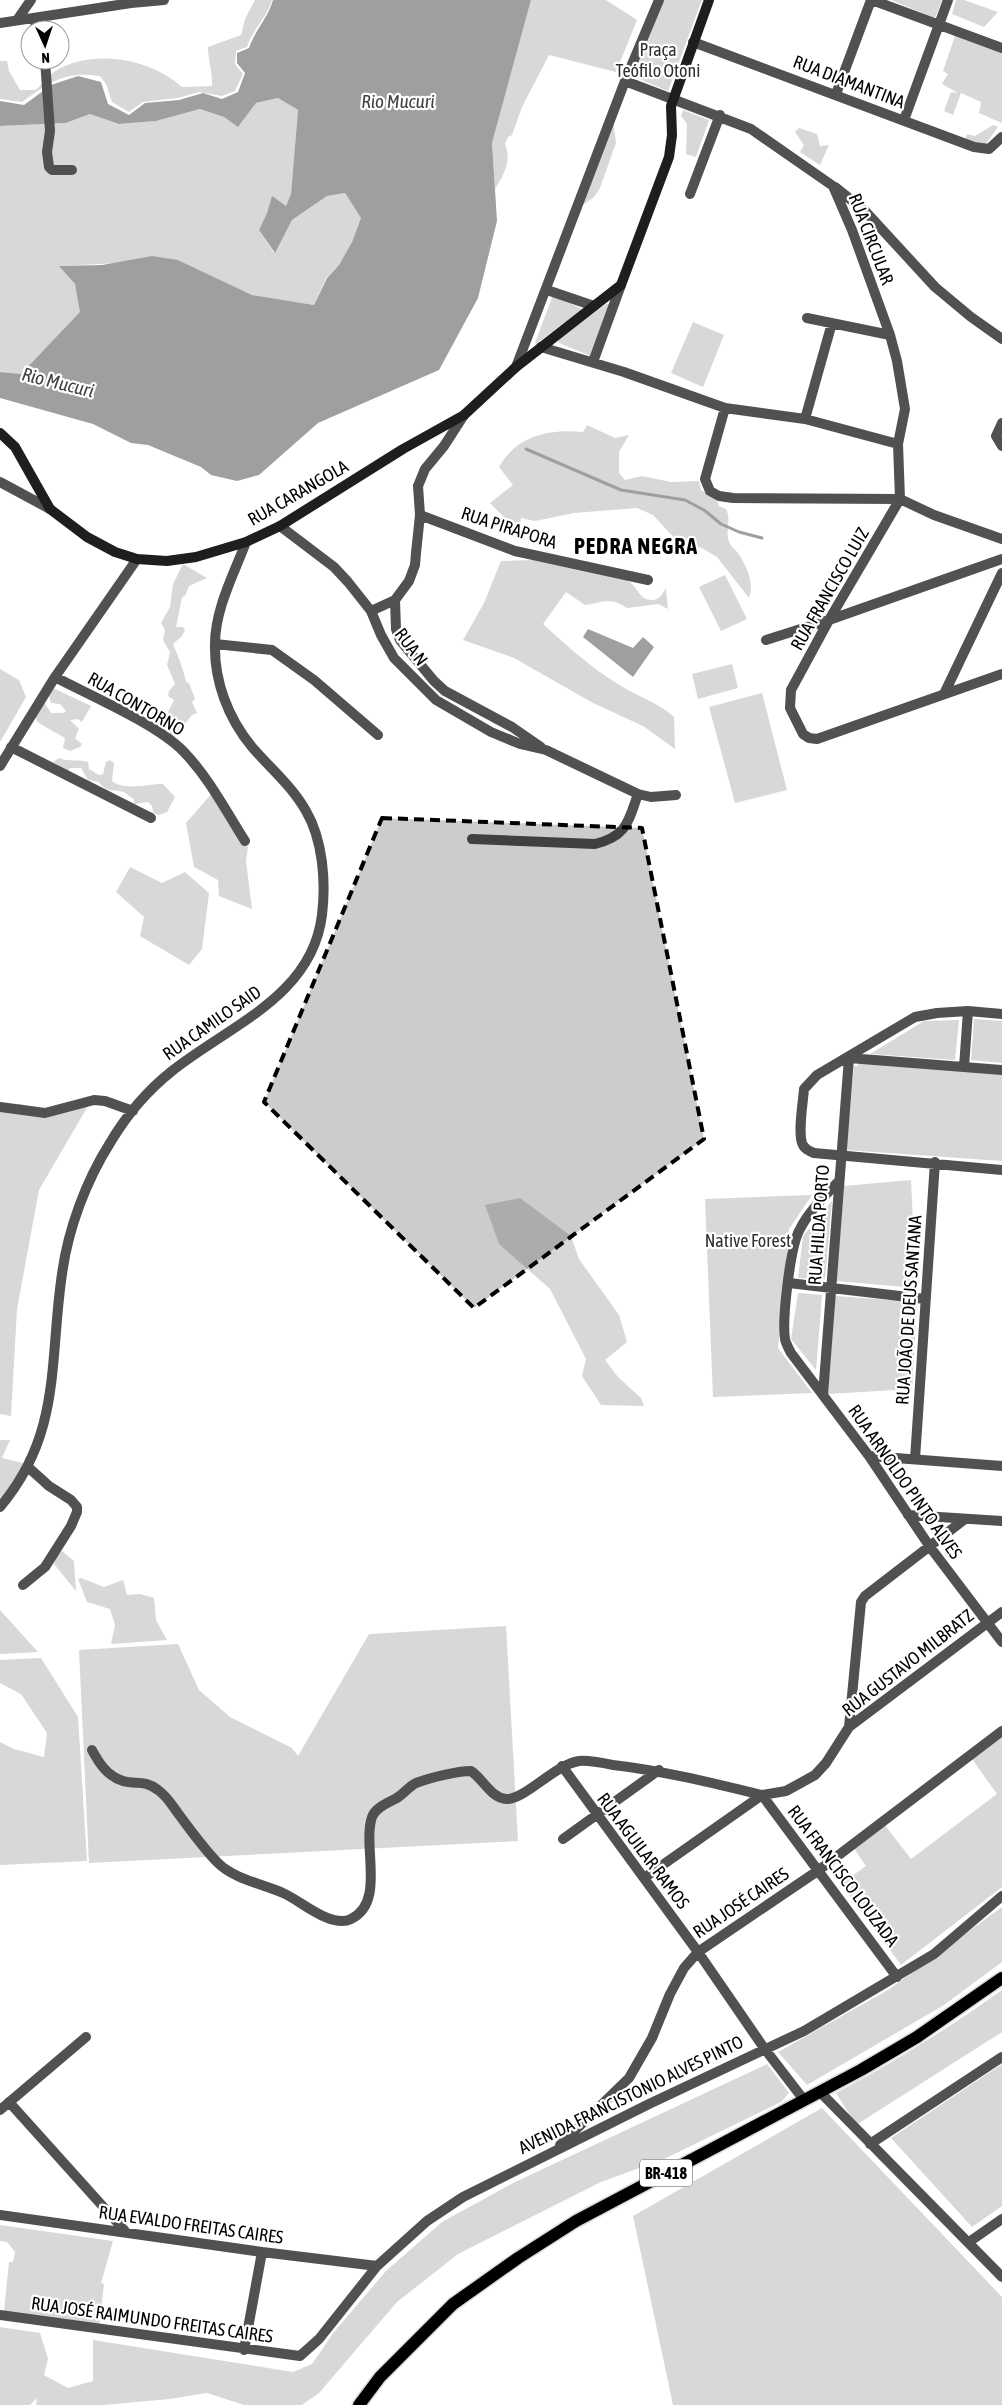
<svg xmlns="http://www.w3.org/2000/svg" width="1002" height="2405" font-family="'Asap Condensed',sans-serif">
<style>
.green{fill:#d8d8d8}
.water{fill:#9f9f9f}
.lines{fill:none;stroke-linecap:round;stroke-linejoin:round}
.stream{stroke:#9f9f9f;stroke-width:3}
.primary-casing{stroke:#dbdbdb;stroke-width:15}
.minor{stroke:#515151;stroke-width:10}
.secondary{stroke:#1e1e1e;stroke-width:10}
.primary{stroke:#000;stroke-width:12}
.marked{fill:#000;fill-opacity:0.2;stroke:#000;stroke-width:4;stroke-dasharray:10 6;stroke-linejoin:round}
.labels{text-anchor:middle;stroke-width:4.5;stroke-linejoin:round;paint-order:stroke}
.shield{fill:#fff;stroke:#4c4c4c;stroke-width:1}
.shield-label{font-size:16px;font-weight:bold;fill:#000}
.park-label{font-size:18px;fill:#2f2f2f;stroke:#fff}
.street-label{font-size:18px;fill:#000;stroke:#fff}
.water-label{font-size:19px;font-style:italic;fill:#404040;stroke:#fff}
.district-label{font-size:22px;font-weight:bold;letter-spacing:1px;fill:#000;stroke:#fff}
</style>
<rect width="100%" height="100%" fill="#fff"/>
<!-- green -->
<path class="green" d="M255,0H272C266,19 253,29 247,47L236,51L235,64L243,74L235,91L222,96L199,92L178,98L143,102L129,112L112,102L106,84L100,76C64,71 50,82 22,102L0,99V61H7L9,71L20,90H36C43,83 50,73 59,69C96,49 151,59 182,87L212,86C213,73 208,61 208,47L241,35L245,19Z
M531,0H606L637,20L616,72L549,55L522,107L512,135L508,137L505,144C512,160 504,175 495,189L492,143Z
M664,0H702L668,91L630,75Z
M891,0H942L935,18Z
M956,0H964L998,12L984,27L952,14Z
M955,36L1002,52V123L979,113L981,102L961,93L953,115L944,111L951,92L958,93L942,84L948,74L943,71Z
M278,98L298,110L291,194L286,206L272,197L267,213L259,230L274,253L292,220L327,196L345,193L361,218L352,242L339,265L326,278L314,305L252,295L178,260L60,266L75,284L81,312L21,374L0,372V126L66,123L90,114L119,124L156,121L200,109L224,117L238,127L256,103Z
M683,110L709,120L696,157L686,154L687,124L681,116Z
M613,119L616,143L600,188L594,197L580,207Z
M993,125L998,127L985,145L965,140L967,134L975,136Z
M799,128L817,134L820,146L829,145L820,165L800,152L804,145L795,132Z
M553,295L582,309L536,344L535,343Z
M606,304H610L593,357L559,343L558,339Z
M693,322L724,335L703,387L671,373Z
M587,425L615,438L629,435L619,452V473L625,480L642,476L671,482L699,481L701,490L716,498L719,506L726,509C732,521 724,532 730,544C732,548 736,550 738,553C746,565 755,584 749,598L717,557L702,548L678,542L653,515L637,508L574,513L535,521L521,518L520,528L517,530L490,503L513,485L499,467C517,435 550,429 583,432Z
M534,560C564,566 597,569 626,580C637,584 639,601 652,600C660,600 663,593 666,588L668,609L658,604L627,608C611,597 603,602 585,605L566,592L543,624C566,645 590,667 618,684C638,697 656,701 674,717L675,749L643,726L593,703L514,658L463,640L484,603L501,561Z
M183,564L207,578L189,586L185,596L182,597L176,627H183L185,630L182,636L173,644C178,656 183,668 186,682L189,683L195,699L192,702L197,713L192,715L174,737L170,735V720L163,722L174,700L168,696L169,691L175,684L167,665L170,652L163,640L165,630L161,623L170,607L173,584Z
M725,575L747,619L721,631L699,587Z
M732,664L738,688L698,699L692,674Z
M0,669L19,680L26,697L0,742Z
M53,688L91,706L82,722L78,719L70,720L79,729L75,738L82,744L80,747L70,751L63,748L65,738L37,722L36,717L44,702L51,713H63L66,711L60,704L51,703L49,696Z
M762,693L787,790L735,803L709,707Z
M59,758C69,762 79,759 88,762L89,769L99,775L103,774L106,762L110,760L114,763L112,781C124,791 148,784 163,784L175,797L167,812L159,815L153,813L152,806L148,802L134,804V799C130,797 127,794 124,792C113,789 106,793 99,782L88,780L81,768H70L68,771L53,762Z
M212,793L243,845L248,847L246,861L252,909L219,896L218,880L194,867L186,823Z
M130,867L162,883L185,872L209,893L202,949L189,965L140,936L144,917L116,892Z
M974,1019L1002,1021V1063L971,1060Z
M959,1020L955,1060L870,1054L924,1021Z
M859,1059L1002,1073V1161L846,1150L854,1066H858Z
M20,1104L47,1110L88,1106L39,1190L17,1309L11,1416L0,1414V1109Z
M911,1180L916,1288L836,1281L844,1186Z
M812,1195L789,1229L778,1348L812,1393L713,1397L705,1199Z
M520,1198L571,1236L579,1259L619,1315L627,1342L605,1360L618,1377L641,1398L644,1406L601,1405L582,1376L586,1359L550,1289L499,1244L485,1205Z
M832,1201L825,1279L798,1278L803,1236Z
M798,1293L822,1295L816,1370L791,1339Z
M835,1296L917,1302L912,1389L828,1394Z
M0,1440H10L2,1458L23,1463L14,1486L0,1501Z
M62,1551L74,1561L76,1591L54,1564L55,1557Z
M81,1578L104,1587L123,1580L127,1595L140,1594L154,1598L156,1620L167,1640L111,1644L115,1625L110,1609L87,1602L78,1579Z
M0,1610L38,1652L0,1654Z
M506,1626L518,1841L89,1863L79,1650L178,1644L199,1690L230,1717L292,1748L298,1756L369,1634Z
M41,1658L78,1717L87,1861L0,1865V1742L14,1749L44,1757L47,1733L21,1694L0,1683V1660Z
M1002,1738V1887L901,1965L841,1884L866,1866L853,1847L884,1824L911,1859L997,1794L972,1759Z
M1002,1907V1962L944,2005L807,2085L778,2052L888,1990Z
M1002,1990V2032L856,2125L836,2093C894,2062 949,2028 1002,1990Z
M767,2064L789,2093L781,2102L664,2159L601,2182L458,2254L397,2302L319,2393L302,2405H244L207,2393L170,2399L104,2405H36L37,2398L30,2405H0V2327L40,2333L48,2359L44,2375L68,2388L93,2381V2340L293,2372L312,2364L334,2332L386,2271L442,2222L513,2183Z
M1002,2064V2206L972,2227L891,2138Z
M822,2108L1002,2297V2405H673L633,2216Z
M0,2225L113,2241L101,2283L104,2284L99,2326L4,2311L9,2262H13L15,2252L7,2242L0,2241Z"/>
<!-- water -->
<path class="water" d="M273,0H531L492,143L497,221L478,298L439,370L318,423L259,475L237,481L211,475L201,467L148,445L131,443L93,424L0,398V372L21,374L80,312L75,284L59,266L102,265L152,256L178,260L252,295L314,305L327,278L339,265L352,242L361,218L345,193L327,196L292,220L275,253L259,230L267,213L272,196L286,206L291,194L298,110L278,98L256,103L238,127L224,117L200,109L156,121L119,124L90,114L66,123L0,126V101L24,105L51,85L78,76L101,82L108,104L129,115L145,103L179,100L203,93L222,99L238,92L245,73L237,63V53L249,48C255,30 268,18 273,0Z
M588,629L633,648L643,637L654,647L633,677L583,637Z"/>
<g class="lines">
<!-- stream -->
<path class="stream" d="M526,449L621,490L685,500L704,510L721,524L739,532L762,538"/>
<defs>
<path id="primary" d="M359,2405L380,2377L453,2304L518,2258L576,2221L861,2070L917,2037L1002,1978"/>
</defs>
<!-- primary casing -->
<use href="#primary" class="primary-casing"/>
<!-- minor -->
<path class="minor" d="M872,0L1002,48
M34,18L37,30
M17,20L31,0
M0,23L131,3L164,0
M693,42L974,147L989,149L1002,137
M45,60L50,131L47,152L49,167L52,170H72
M625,81L751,129L833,186L852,230L890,335L897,361L905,409L898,444L900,499L829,620L791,690L790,708L803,734L809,738L817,739L1002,674
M836,94L871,0
M904,120L948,0
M835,187L865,211L935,287L971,317L1002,339
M690,194L720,115
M547,290L594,306
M807,318L890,335
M541,347L624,372L725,408L805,419L898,444
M593,362L621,285
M516,367L625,81L659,0
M725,408L705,479L710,491L719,496L733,498L900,499L934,515L1002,539
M805,419L832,323
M1002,423L996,436L1002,446
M0,482L50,509
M420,515L515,551L648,580
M280,526L334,567L348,582L371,611L381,635L394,658L436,700L491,732L520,744L546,750L638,794L651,797L676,795
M395,600L396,629L400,640L434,681L445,691L512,727L541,747
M371,611L395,600L409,581L415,565L416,553L420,515L418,486L425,469L444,446L464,415
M766,640L829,620L1002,559
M215,644L272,650L314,680L378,735
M55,677C91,696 157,724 184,752C209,778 226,811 245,841
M944,694L1002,573
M11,747L151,818
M0,766L55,677L137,559
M472,839L595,844C627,836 628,822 638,794
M1002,1014L968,1011L937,1013L915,1017L817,1075L804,1089C803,1103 798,1130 802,1143C804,1149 809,1151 814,1153L1002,1170
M849,1058L1002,1070
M964,1067L968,1011
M0,1107L45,1113L94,1100L105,1101L133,1111
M838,1182C824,1197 809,1211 800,1229C790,1246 782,1320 785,1339C786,1344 789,1349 791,1353L869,1456L930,1547L1002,1642
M789,1283L925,1299
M823,1395L849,1058
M869,1456L1002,1466
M915,1459L935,1162
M0,1507C62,1434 49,1361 62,1274C68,1229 86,1181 110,1143C126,1116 148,1090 172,1071C228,1026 312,997 322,915C326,882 323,840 306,811C292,786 270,768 252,747C228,718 214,681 215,644C215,609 234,574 246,542
M908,1515L1002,1521
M23,1585L45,1567L71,1526L77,1512V1507L71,1500L49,1486L28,1467
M849,1727L861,1602L865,1596L965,1519
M92,1750C99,1763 107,1776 123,1781C136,1785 144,1779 158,1790C168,1797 173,1807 180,1816C192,1832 204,1849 218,1863C234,1879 263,1884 283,1893C300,1900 331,1929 351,1919C386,1902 362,1847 372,1817C375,1808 387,1803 395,1799C403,1795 408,1787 416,1783C429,1778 457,1771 471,1771C483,1779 491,1798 506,1799C525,1800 554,1765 579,1761C589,1760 603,1763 613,1765C664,1771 712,1783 762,1795L897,1977
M562,1766L698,1952L764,2048L804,2100
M563,1839L659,1770
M644,1878L762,1795L786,1791L815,1775L826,1763L849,1727L1002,1612
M820,2092L1002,2277
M9,2102L125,2231
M0,2110L86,2037
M870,2144L1002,2057
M560,2145L629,2078L652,2038L670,1994L684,1968L698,1952L819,1870L1002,1731
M0,2215L262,2252L377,2266
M969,2242L1002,2219
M0,2315L300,2356L319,2339L377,2266L427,2221L463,2197L649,2104L804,2031L934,1954L1002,1896
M244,2350L262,2252"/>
<!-- secondary -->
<path class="secondary" d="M0,433L15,447L50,509L87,537L115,552L137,559L167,561L196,557L246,542L280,526L403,449L464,415L516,367L621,285L669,157L672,135L671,106L709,0"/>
<!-- primary -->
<use href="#primary" class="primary"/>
</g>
<!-- marked area -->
<path class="marked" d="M382,818L642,828L704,1139L474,1308L264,1102Z"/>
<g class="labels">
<!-- shield labels -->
<rect class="shield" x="640" y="2159.5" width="52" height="27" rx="4"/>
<g class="shield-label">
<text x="666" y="2179">BR-418</text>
</g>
<!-- park labels -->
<g class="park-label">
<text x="658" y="56">Praça<tspan x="658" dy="21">Teófilo Otoni</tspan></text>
<text x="748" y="1247">Native Forest</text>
</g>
<!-- street labels -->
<g class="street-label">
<text transform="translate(849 82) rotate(21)" y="6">RUA DIAMANTINA</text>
<text transform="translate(871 239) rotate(69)" y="6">RUA CIRCULAR</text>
<text transform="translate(298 493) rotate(-30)" y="6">RUA CARANGOLA</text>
<text transform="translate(509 528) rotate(18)" y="6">RUA PIRAPORA</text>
<text transform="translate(830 589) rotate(-60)" y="6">RUA FRANCISCO LUIZ</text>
<text transform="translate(411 647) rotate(53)" y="6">RUA N</text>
<text transform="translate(136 704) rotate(30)" y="6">RUA CONTORNO</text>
<text transform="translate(212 1023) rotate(-35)" y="6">RUA CAMILO SAID</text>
<text transform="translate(819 1225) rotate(-86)" y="6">RUA HILDA PORTO</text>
<text transform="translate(909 1310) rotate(-86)" y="6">RUA JOÃO DE DEUS SANTANA</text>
<text transform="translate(905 1482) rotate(55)" y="6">RUA ARNOLDO PINTO ALVES</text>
<text transform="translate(908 1663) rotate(-38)" y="6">RUA GUSTAVO MILBRATZ</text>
<text transform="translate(643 1851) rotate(53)" y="6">RUA AGUILAR RAMOS</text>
<text transform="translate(843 1876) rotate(53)" y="6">RUA FRANCISCO LOUZADA</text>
<text transform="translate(741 1903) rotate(-34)" y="6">RUA JOSÉ CAIRES</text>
<text transform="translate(631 2095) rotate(-26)" y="6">AVENIDA FRANCISTONIO ALVES PINTO</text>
<text transform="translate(191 2225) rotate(8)" y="6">RUA EVALDO FREITAS CAIRES</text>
<text transform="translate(152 2320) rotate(8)" y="6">RUA JOSÉ RAIMUNDO FREITAS CAIRES</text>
</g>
<!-- water labels -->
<g class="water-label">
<text x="398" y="108">Rio Mucuri</text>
<text transform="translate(58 382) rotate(14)" y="7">Rio Mucuri</text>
</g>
<!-- district labels -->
<g class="district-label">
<text x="636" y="554">PEDRA NEGRA</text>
</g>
</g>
<!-- north arrow -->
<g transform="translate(45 45) rotate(177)"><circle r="24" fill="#ffffff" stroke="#999999"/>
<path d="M0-4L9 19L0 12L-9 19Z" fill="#000000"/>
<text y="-8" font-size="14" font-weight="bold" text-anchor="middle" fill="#000000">N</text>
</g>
</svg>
